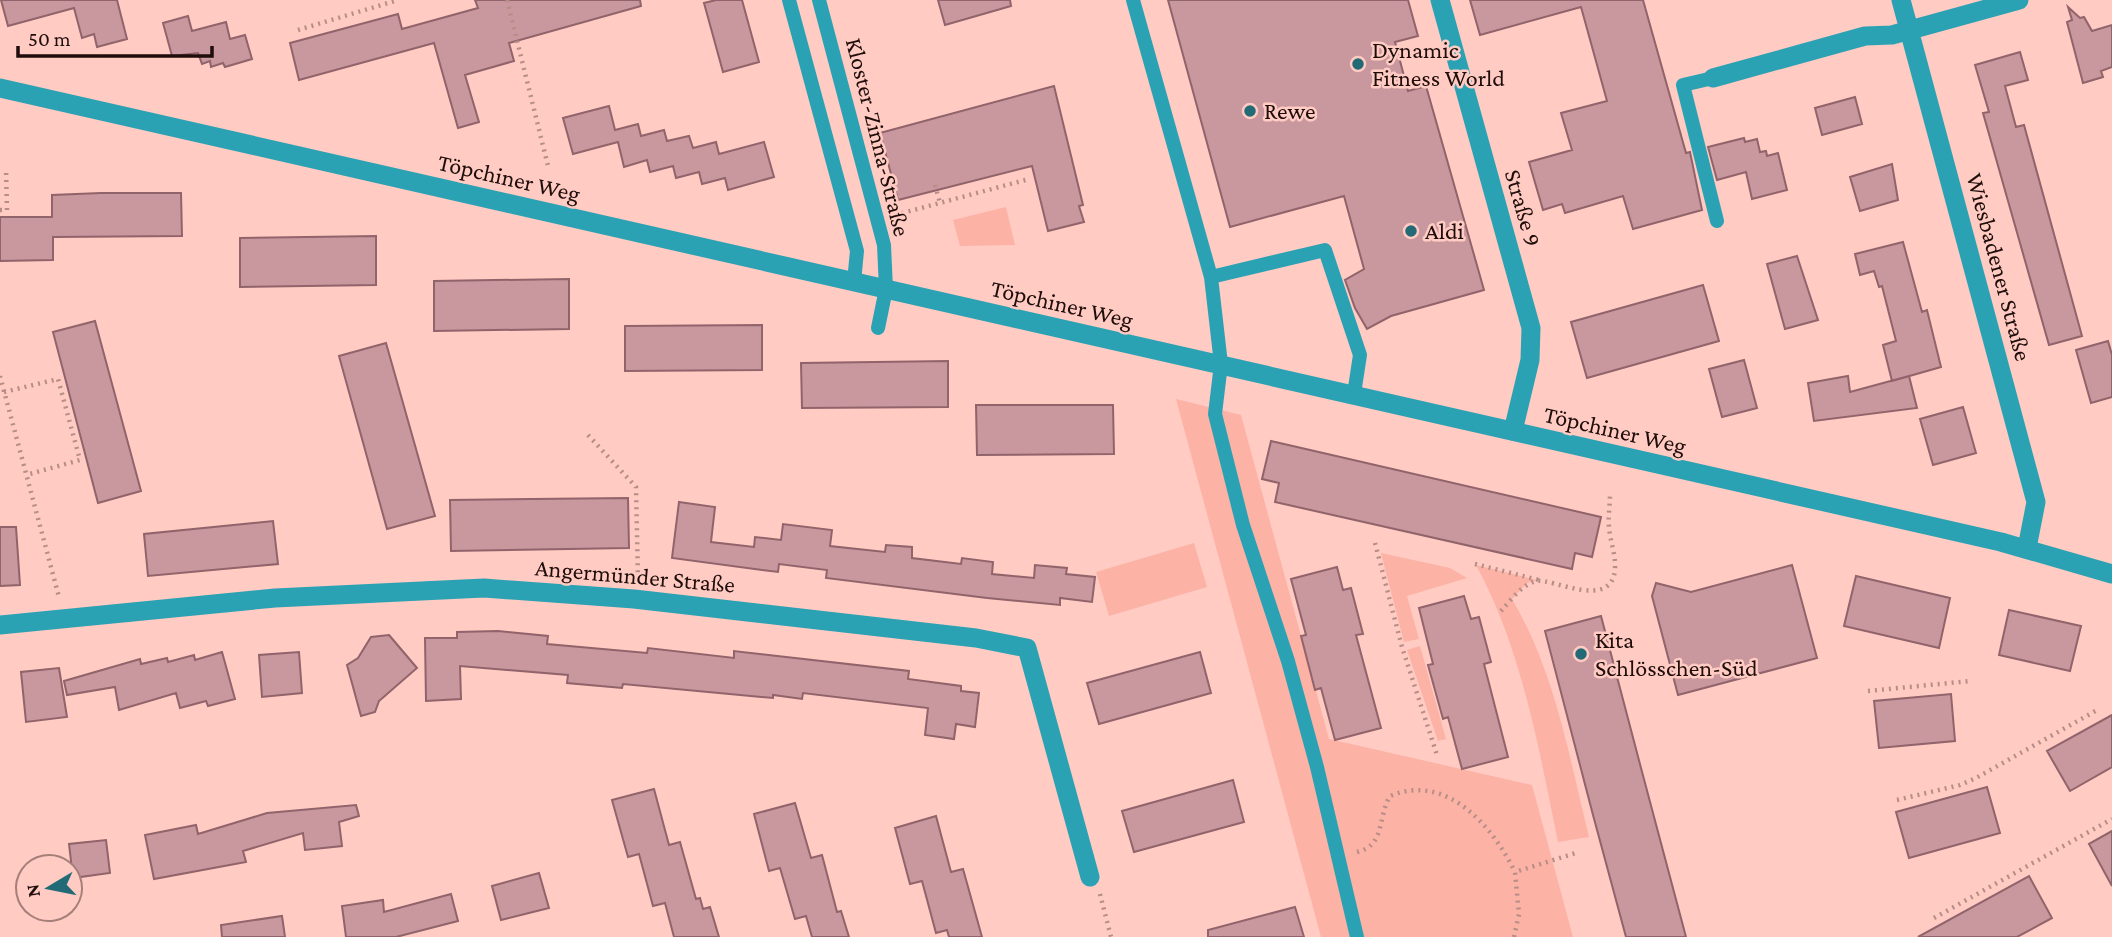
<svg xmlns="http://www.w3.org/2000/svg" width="2112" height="937" font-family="'Crimson Pro',serif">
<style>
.green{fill:#fdb2a6}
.building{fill:#c9979e;stroke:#91636a;stroke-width:2}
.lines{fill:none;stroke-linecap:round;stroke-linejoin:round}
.path{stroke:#b68e87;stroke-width:4.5;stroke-dasharray:2 5;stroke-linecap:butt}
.service{stroke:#2ba2b3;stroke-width:14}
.minor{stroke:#2ba2b3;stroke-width:19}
.tertiary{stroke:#2ba2b3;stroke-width:19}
.poi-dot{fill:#226b76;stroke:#ffcbc3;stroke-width:2.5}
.labels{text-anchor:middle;stroke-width:5;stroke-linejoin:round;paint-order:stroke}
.poi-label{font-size:24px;fill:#1e0d0a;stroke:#ffcbc3;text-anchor:start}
.street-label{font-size:24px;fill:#1e0d0a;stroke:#ffcbc3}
</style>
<rect width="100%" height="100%" fill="#ffcbc3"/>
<!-- green -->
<path class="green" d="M1006,207L1015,245L960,246L953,220Z
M1176,399L1241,415L1329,739L1532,785L1573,937H1321Z
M1194,543L1207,587L1109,616L1096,572Z
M1381,553L1450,568L1467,578L1407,596L1419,639L1404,642Z
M1476,565L1537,580L1527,583L1512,599C1555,672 1569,756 1589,837L1558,842C1539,750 1522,649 1476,565Z
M1420,646L1446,739L1438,741L1407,650Z"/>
<!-- building -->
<path class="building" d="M1,0H117L127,39L97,47L94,34L82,38L74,8L8,26Z
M475,0H640L641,6L509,43L514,61L465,75L479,122L458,128L434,43L299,80L290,43L398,14L402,29L478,8Z
M716,0H742L759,62L723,72L704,3Z
M938,0H1010L1011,6L945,25Z
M1168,0H1408L1418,36L1395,42L1408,91L1426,86L1484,290L1391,316L1367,329L1355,308L1345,280L1364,269L1344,196L1230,227Z
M1470,0H1643L1686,153L1690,152L1702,210L1633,229L1623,196L1565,213L1562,204L1543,210L1529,162L1572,150L1561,113L1607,101L1581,7L1480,35Z
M2068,7L2080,18L2084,17L2092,31L2112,25V67L2101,71L2103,77L2083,83L2067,22L2072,20Z
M188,16L192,31L226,22L230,39L245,35L252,59L225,67L223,63L211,67L210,61L202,64L198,53L172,56L163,23Z
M2020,52L2028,80L2005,86L2016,127L2024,125L2082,336L2049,345L1983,113L1989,112L1975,65Z
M1054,86L1083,205L1079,206L1084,222L1048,231L1032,166L898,200L880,133Z
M1855,97L1862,124L1822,135L1815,108Z
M609,106L615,130L638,124L641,136L664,130L667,141L689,136L693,148L716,142L719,154L764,142L774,177L728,190L725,178L702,184L699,172L676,178L673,166L650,172L647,160L624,167L618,142L573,154L563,118Z
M1744,138L1745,142L1757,139L1760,152L1766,151L1767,156L1778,153L1787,190L1752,199L1746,172L1717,180L1708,147Z
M1892,164L1898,200L1860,211L1850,177Z
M101,193H181L182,236L53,237V260L0,261V217H52V195Z
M376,236V285L240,287V238Z
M1903,242L1922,312L1927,310L1941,367L1892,381L1883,345L1896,341L1882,286L1879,287L1874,271L1860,275L1855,254Z
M1797,256L1818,320L1785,329L1767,264Z
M569,279V329L434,331V281Z
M1703,285L1719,341L1587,378L1571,322Z
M95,321L141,491L98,503L53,332Z
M762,325V370L625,371V326Z
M2108,341L2112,355V397L2091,403L2076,350Z
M386,343L435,516L387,529L339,356Z
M1744,360L1757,408L1722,417L1709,369Z
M948,361V407L802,408L801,363Z
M1848,376L1850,392L1909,376L1917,408L1814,421L1808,383Z
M976,405H1113L1114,454L977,455Z
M1963,407L1976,453L1933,465L1920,419Z
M1271,441L1601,517L1592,557L1575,553L1572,569L1275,502L1279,483L1262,479Z
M628,498L629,548L451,551L450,500Z
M679,502L715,507L711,542L754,547L755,537L781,540L783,524L832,530L830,546L885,552L886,545L912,547V558L961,564L962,558L993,562L992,574L1034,578L1035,565L1067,568L1066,574L1095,577L1092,602L1060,598V605L987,598L826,578L827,570L779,564L778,572L672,558Z
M273,521L278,564L148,576L144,534Z
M0,527H16L20,585L0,586Z
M1792,565L1817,658L1678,695L1652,596L1656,583L1691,592Z
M1337,567L1343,590L1351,588L1363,634L1356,635L1381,728L1335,740L1321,688L1315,690L1301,636L1306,635L1291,579Z
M1856,576L1950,598L1939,648L1844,626Z
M1464,596L1471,619L1479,617L1491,662L1484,664L1508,757L1462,769L1448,717L1443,719L1428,665L1433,664L1419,608Z
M2009,610L2081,626L2070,671L1999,655Z
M1601,616L1641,768L1686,937H1626L1593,815L1545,631Z
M498,631L548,636L547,644L647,653L648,648L734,658V651L909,671L908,679L961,686V691L979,693L975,727L956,724L954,739L925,735L928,708L803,693L802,699L773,695V698L623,684L622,688L567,683L568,675L460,666L461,699L426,701L425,638H457V632Z
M389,635L417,668L379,701L375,712L361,716L347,665L358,658L371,637Z
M222,652L235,699L208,706L206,701L180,708L176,693L119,710L115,687L67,695L64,681L140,659L141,664L167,658L168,662L194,655L195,660Z
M299,652L302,693L262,697L259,655Z
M1200,652L1211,693L1099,724L1087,683Z
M59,668L67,717L26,722L21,672Z
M1951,694L1955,741L1879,748L1874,701Z
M2112,715V767L2070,791L2047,751Z
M1233,780L1244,822L1134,852L1122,811Z
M1987,787L2000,833L1909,858L1896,812Z
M654,789L669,845L680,842L696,899L700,898L703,909L710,907L719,937H674L665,903L653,906L639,854L628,857L612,800Z
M795,803L811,858L822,855L837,912L841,911L849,937H812L806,916L795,919L780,868L769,871L754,814Z
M356,805L359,816L339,822L342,846L305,850L303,833L243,851L246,862L154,879L145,835L196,825L198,834L267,813Z
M936,816L951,872L963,869L982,937H949L947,930L936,933L922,881L910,884L895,828Z
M2112,831V886L2089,844Z
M106,840L110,873L73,878L69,844Z
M539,873L549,908L501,920L492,886Z
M2029,876L2052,918L2017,937H1918Z
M451,894L458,921L396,937H346L342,906L383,900L384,912Z
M1295,907L1304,937H1208V930Z
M282,916L285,937H222L221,925Z"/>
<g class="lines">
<!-- path -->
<path class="path" d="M507,0L548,166
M298,30L398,0
M935,185L940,203
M0,210H7L6,168
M895,215L1029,179
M0,376L59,597
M4,392L58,379L80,460L26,475
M588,435L636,487L638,579
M1375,543L1402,647L1437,755
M1475,564L1539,580
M1501,611C1511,600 1522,584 1537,581C1552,578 1612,611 1615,569C1616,555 1610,541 1609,527C1608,516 1610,505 1610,494
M1868,691L1970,681
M1897,800L1960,785L1976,778L2099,709
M1357,852C1386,845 1377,818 1390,796C1447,772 1493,827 1515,872
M1100,894L1111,937
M1934,918L2112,819
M1514,937L1519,914L1515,872L1579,852"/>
<!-- service -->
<path class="service" d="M789,0L857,251L854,282
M819,0L884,245L886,289L878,328
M1133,0L1211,277L1221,364L1215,414L1243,525L1288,661L1317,767L1357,937
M1713,78L1683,85L1717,221
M1211,277L1325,250L1360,355L1354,394"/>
<!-- minor -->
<path class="minor" d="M1440,0L1531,328L1530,360L1513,431
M1901,0L2036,502L2027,548
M1713,78L1865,36L1892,35L2019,0
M0,625L275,598L484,588L634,599L976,638L1027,648L1090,877"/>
<!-- tertiary -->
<path class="tertiary" d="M0,88L2001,542L2112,574"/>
</g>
<!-- markers -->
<g class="poi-dot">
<circle cx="1358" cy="64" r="7"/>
<circle cx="1250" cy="111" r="7"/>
<circle cx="1411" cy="231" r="7"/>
<circle cx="1581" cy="654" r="7"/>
</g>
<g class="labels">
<!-- poi labels -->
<g class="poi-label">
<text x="1372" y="58">Dynamic<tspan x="1372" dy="28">Fitness World</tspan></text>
<text x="1264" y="119">Rewe</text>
<text x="1425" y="239">Aldi</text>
<text x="1595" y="648">Kita<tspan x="1595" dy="28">Schlösschen-Süd</tspan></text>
</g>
<!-- street labels -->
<g class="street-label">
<text transform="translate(878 137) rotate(76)" y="8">Kloster-Zinna-Straße</text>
<text transform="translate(509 178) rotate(13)" y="8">Töpchiner Weg</text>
<text transform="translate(1523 208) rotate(74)" y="8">Straße 9</text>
<text transform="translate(1999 267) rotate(75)" y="8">Wiesbadener Straße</text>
<text transform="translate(1062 304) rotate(13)" y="8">Töpchiner Weg</text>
<text transform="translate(1615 430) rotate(13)" y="8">Töpchiner Weg</text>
<text transform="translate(635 576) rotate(5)" y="8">Angermünder Straße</text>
</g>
</g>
<!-- north arrow -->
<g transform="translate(49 888) rotate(260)"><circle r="33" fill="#ffcbc3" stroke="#a57f79" stroke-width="2"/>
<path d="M0-5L12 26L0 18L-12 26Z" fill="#226b76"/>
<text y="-10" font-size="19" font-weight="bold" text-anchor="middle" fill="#1e0d0a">N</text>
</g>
<!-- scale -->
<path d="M18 46v10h194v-10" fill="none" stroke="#1e0d0a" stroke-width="3.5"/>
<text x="28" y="46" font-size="21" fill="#1e0d0a" stroke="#ffcbc3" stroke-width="5" paint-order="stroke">50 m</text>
</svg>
